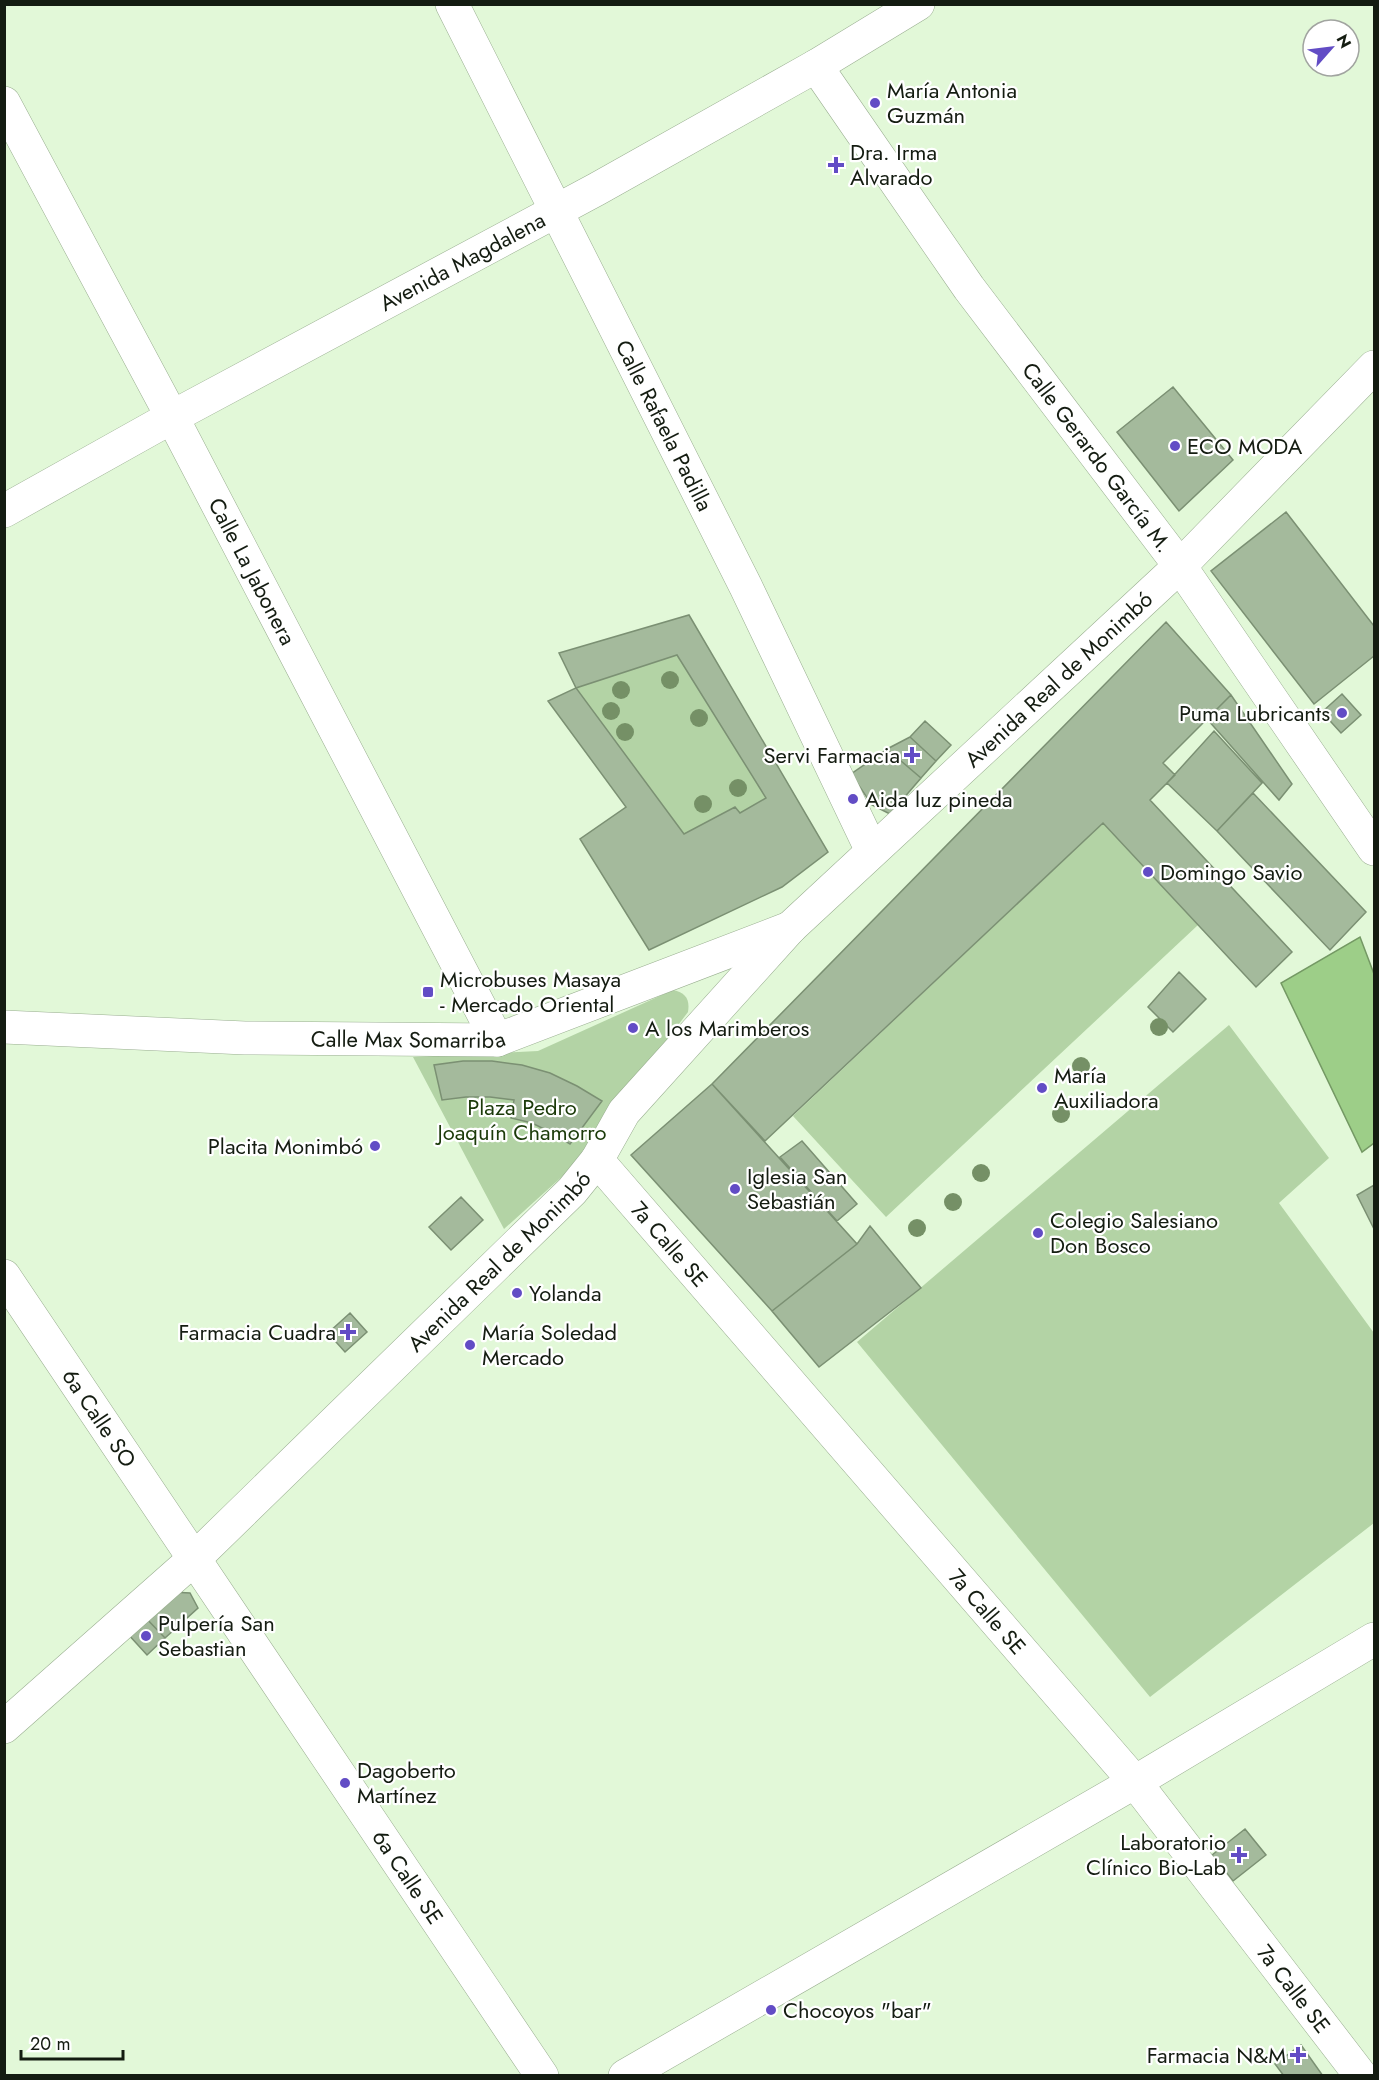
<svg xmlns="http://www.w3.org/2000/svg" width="1379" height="2080" font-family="Jost,sans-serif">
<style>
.green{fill:#b3d3a5}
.water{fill:#9dce88;stroke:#749964;stroke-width:1.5}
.building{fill:#a4ba9c;stroke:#7b9073;stroke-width:1.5;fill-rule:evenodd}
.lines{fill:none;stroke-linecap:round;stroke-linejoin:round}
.minor-casing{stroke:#99ae90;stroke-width:34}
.tertiary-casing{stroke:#99ae90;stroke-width:34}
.minor{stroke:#fff;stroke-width:33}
.tertiary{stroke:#fff;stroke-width:33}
.tree{fill:#759066}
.poi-dot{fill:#624cc5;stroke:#fff;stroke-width:2}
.labels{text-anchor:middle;stroke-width:4.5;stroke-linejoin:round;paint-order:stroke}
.poi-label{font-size:22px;fill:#141c11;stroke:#fff;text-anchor:start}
.street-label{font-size:22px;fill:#141c11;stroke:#fff}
.park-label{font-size:22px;fill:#1b3a09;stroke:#fff}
</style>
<rect width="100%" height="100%" fill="#e2f8d8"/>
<!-- green -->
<path class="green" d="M677,655L766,798L740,813L735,807L684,834L576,688Z
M1103,823L1198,925L886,1217L793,1116Z
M673,990C686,993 690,999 688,1012L566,1173L504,1229L413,1057L538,1051Z
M1229,1025L1329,1158L1279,1203L1374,1333V1523L1150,1697L857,1342Z"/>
<!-- water -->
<path class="water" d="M1360,937L1374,974V1143L1362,1152L1281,983Z"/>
<!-- building -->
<path class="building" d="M1173,387L1233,460L1179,511L1117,432Z
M1286,512L1374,626V656L1314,704L1211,571Z
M689,615L828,852L782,887L649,950L580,839L626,807L548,701L576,688L559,653ZM677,655L766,798L740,813L735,807L684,834L576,688Z
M1166,622L1231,695L1163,763L1175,775L1150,800L1292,952L1256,987L1103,823L765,1141L712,1084Z
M1342,694L1361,715L1341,733L1322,712Z
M1231,695L1292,784L1279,800L1207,719Z
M925,721L951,745L936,761L910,737Z
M1214,731L1262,783L1217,831L1167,783Z
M910,737L936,761L921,778L887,749Z
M887,749L921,778L890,814L872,805L851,774Z
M1253,793L1366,912L1330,950L1217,831Z
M1179,972L1206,999L1173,1032L1148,1007Z
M463,1061H492L522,1065L550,1073L577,1086L602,1101L570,1144L552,1133L532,1123L511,1118L514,1100L490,1097H466L442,1100L434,1065Z
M712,1084L857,1244L772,1311L631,1155Z
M802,1141L857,1204L837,1221L780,1157Z
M1374,1185V1229L1357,1195Z
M461,1197L483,1220L451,1250L429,1227Z
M870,1226L921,1288L819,1367L772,1311L857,1244Z
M350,1313L367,1332L345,1352L328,1333Z
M171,1592L190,1593L198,1608L165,1638L144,1616Z
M144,1616L165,1638L147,1655L127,1633Z
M1245,1829L1266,1855L1233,1881L1212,1855Z
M1301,2045L1323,2076H1284L1275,2064Z"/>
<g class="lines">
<defs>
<g id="minor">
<path id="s1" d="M452,4L746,587L872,851"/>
<path id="s2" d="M816,66L969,288L1180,566L1374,849"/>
<path id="s3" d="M4,103L172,417L497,1040"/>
<path id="s4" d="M4,511L172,417L597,189L816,66L918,4"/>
<path id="s5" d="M4,1027L245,1038L497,1040L790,928"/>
<path id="s6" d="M597,1160L1135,1782L1361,2076"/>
<path id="s7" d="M4,1276L542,2076"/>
<path d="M625,2076L1135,1782L1374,1639"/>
</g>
<g id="tertiary">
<path id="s8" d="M4,1727L194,1559L572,1191L597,1160L624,1112L790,928L1180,566L1374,367"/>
</g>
</defs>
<!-- minor casing -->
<use href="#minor" class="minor-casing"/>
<!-- tertiary casing -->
<use href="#tertiary" class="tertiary-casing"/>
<!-- minor -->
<use href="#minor" class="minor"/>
<!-- tertiary -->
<use href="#tertiary" class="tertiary"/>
</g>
<!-- trees -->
<g class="tree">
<circle cx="670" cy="680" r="9"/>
<circle cx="621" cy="690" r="9"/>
<circle cx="611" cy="711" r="9"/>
<circle cx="699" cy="718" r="9"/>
<circle cx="625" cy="732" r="9"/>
<circle cx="738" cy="788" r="9"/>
<circle cx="703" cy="804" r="9"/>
<circle cx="1159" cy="1027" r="9"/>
<circle cx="1081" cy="1066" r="9"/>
<circle cx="1061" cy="1114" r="9"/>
<circle cx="981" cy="1173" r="9"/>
<circle cx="953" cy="1202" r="9"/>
<circle cx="917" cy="1228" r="9"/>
</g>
<!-- markers -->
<g class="poi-dot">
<circle cx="875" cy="103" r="6"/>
<path d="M833 156h6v6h6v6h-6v6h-6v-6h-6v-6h6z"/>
<circle cx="1175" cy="446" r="6"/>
<circle cx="1342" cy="713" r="6"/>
<path d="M909 746h6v6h6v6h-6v6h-6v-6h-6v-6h6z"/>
<circle cx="853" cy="799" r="6"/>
<circle cx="1148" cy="872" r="6"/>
<rect x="422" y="986" width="12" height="12" rx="3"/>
<circle cx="633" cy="1028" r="6"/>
<circle cx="1042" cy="1088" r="6"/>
<circle cx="375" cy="1146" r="6"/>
<circle cx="735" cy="1189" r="6"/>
<circle cx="1038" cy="1233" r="6"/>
<circle cx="517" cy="1293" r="6"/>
<path d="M345 1323h6v6h6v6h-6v6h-6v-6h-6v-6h6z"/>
<circle cx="470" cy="1345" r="6"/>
<circle cx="146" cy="1636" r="6"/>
<circle cx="345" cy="1783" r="6"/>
<path d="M1236 1846h6v6h6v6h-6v6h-6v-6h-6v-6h6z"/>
<circle cx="771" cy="2010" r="6"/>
<path d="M1295 2046h6v6h6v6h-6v6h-6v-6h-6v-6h6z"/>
</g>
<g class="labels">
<!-- poi labels -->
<g class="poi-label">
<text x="887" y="98">María Antonia<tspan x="887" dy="25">Guzmán</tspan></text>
<text x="850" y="160">Dra. Irma<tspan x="850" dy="25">Alvarado</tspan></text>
<text x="1187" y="454">ECO MODA</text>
<text x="1330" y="721" text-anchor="end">Puma Lubricants</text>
<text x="900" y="763" text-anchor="end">Servi Farmacia</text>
<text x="865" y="807">Aida luz pineda</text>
<text x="1160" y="880">Domingo Savio</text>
<text x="440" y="987">Microbuses Masaya<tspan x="440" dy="25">- Mercado Oriental</tspan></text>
<text x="645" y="1036">A los Marimberos</text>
<text x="1054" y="1083">María<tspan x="1054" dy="25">Auxiliadora</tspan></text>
<text x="363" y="1154" text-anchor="end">Placita Monimbó</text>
<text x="747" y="1184">Iglesia San<tspan x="747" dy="25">Sebastián</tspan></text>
<text x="1050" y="1228">Colegio Salesiano<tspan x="1050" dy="25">Don Bosco</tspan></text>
<text x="529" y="1301">Yolanda</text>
<text x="336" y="1340" text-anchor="end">Farmacia Cuadra</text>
<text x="482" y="1340">María Soledad<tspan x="482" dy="25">Mercado</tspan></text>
<text x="158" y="1631">Pulpería San<tspan x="158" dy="25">Sebastian</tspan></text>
<text x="357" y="1778">Dagoberto<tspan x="357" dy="25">Martínez</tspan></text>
<text x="1226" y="1850" text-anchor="end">Laboratorio<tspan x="1226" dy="25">Clínico Bio-Lab</tspan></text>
<text x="783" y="2018">Chocoyos "bar"</text>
<text x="1286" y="2063" text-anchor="end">Farmacia N&amp;M</text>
</g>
<!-- street labels -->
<g class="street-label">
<text dy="8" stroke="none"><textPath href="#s4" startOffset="522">Avenida Magdalena</textPath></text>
<text dy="8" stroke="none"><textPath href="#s1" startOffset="472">Calle Rafaela Padilla</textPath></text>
<text dy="8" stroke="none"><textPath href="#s2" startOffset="482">Calle Gerardo García M.</textPath></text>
<text dy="8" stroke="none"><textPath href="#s3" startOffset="530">Calle La Jabonera</textPath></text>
<text dy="8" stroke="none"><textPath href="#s8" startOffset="1490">Avenida Real de Monimbó</textPath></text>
<text dy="8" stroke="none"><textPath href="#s5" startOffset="404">Calle Max Somarriba</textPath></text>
<text dy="8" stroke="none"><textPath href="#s6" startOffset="111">7a Calle SE</textPath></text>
<text dy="8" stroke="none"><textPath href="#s8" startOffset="680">Avenida Real de Monimbó</textPath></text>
<text dy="8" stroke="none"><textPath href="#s7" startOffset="171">6a Calle SO</textPath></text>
<text dy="8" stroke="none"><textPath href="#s6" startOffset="597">7a Calle SE</textPath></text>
<text dy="8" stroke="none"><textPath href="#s7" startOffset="724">6a Calle SE</textPath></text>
<text dy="8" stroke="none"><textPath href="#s6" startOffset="1083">7a Calle SE</textPath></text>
</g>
<!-- park labels -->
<g class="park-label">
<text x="522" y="1115">Plaza Pedro<tspan x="522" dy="25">Joaquín Chamorro</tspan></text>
</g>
</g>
<!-- border -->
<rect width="1379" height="2080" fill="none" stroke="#141c11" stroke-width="12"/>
<!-- north arrow -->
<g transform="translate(1331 48) rotate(62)"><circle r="28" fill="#ffffff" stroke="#a1a4a0" stroke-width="1.5"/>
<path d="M0-4.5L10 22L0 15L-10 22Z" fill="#624cc5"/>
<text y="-9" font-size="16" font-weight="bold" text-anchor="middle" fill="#141c11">N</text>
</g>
<!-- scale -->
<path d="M21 2050v9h102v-9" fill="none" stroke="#141c11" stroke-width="3"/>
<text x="30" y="2050" font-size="18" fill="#141c11" stroke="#ffffff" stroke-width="4.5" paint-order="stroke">20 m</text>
</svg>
